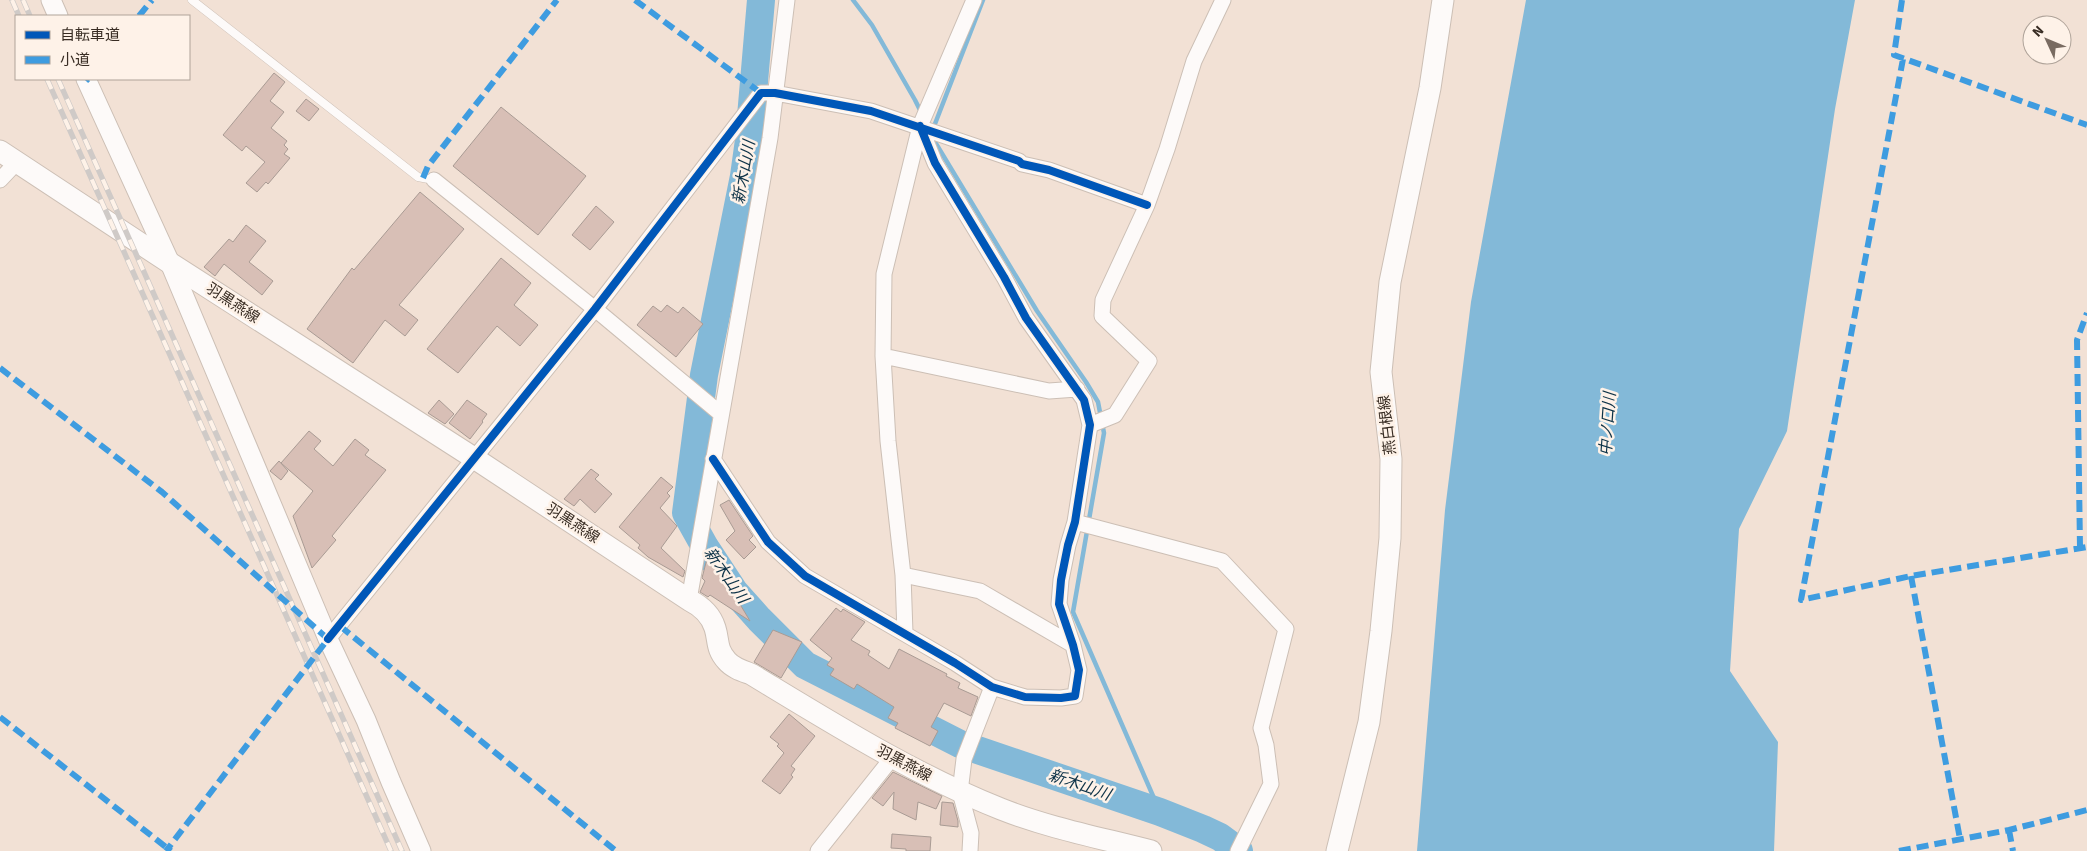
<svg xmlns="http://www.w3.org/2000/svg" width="2087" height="851" font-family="'Source Sans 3','Noto Sans JP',sans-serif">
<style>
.water{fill:#83b9d8}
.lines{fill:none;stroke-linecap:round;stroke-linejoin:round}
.stream{stroke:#83b9d8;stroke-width:4.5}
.river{stroke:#83b9d8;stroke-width:28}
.building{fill:#d8bfb6;stroke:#a99b94}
.service-casing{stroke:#ccbfb5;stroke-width:9}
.minor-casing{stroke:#ccbfb5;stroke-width:17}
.tertiary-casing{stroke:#ccbfb5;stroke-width:21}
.secondary-casing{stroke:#ccbfb5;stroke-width:23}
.service{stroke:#fdfaf9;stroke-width:8}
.minor{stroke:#fdfaf9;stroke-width:15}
.tertiary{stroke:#fdfaf9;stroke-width:19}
.secondary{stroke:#fdfaf9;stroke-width:21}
.rail-casing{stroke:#cfcac7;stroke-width:5.5}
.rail{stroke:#fef2e8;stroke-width:4;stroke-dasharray:11;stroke-linecap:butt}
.quiet{stroke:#3e9ce0;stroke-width:6;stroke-dasharray:12 6;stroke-linecap:butt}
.cycleway-casing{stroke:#fef2e8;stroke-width:11}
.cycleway{stroke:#0057b8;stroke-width:8}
.labels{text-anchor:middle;stroke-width:5;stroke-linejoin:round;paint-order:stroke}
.street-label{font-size:15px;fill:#382c23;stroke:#fef2e8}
.water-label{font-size:16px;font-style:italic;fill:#0d3247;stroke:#fef2e8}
</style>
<rect width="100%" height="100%" fill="#f2e1d5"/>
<!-- water -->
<path class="water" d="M1526,0H1855L1835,109L1787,431L1739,529L1730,671L1778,742L1774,851H1417L1445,510L1471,302Z"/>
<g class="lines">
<!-- stream -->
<path class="stream" d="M853,0L872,25L915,100L922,114
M933,129L983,0
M932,137L1037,311L1086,382L1098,402L1104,433L1073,612L1160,812"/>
<!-- river -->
<path class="river" d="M761,0L749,140L744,176L704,375L686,513L705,547L734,591L759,619L805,665L960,744L1160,812L1203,829L1220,837L1239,851"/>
</g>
<!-- building -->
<path class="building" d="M274,73L285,82L270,101L284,112L271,128L287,141L284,145L288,149L284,154L290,158L268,184L266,182L257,192L246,183L265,162L246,146L242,151L223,135Z
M306,99L319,109L309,121L296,111Z
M501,107L586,176L538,235L453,166Z
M420,192L464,229L399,305L418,320L405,336L385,320L353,363L307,329L352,268L354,270Z
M596,206L614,222L590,250L572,235Z
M246,225L266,241L249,262L273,281L262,295L224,264L215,276L204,267L229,239L233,242Z
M501,258L531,283L514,305L538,325L520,346L497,326L458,373L427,349Z
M667,305L678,313L683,307L703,324L676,357L637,325L653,306L661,312Z
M439,400L454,414L445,424L428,413Z
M467,400L487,414L482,421L483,422L470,439L449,423Z
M309,431L321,441L314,449L333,466L355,439L369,450L365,455L386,470L332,536L336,540L312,568L293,516L313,491L281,463Z
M279,461L288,471L281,480L270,471Z
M591,469L599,475L595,479L612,494L595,513L580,499L574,506L564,499Z
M661,477L673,487L667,493L670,496L660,508L677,526L661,548L685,571L683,577L648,557L638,548L640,545L619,527Z
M729,500L753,536L749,540L756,547L744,559L726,540L735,531L720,505Z
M708,555L730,572L725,579L750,621L710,595L708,597L700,592L705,581L702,578Z
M836,608L841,612L843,609L865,622L851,640L870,651L868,655L889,669L899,649L947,674L946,676L960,683L958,688L978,697L971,716L944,703L931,727L938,731L930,746L895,728L898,723L888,718L894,707L857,684L854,689L830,675L834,669L827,665L832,658L810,640Z
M773,630L802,642L781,678L754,662Z
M789,714L815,736L791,766L795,769L791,775L793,777L780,794L762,781L784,753L777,746L779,744L770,737Z
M893,772L942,796L936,809L918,802L916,820L893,809L894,792L883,806L872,798Z
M942,802L953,803L958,821V827L940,825Z
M892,834L931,837L930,851H906V849L891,848Z"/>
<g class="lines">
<defs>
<path id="service" d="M192,0L418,177L434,180"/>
<path id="minor" d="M0,180L17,162
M434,180L595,309L721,414
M883,356L1049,391L1077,389
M1090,425L1115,415L1149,361L1102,316L1103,300L1147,205L1167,149L1194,61L1223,0
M713,459L768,542L805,576L955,663L992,687L1025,697L1061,698L1075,696L1079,670L1073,645L1059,604L1061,580L1068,545L1075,522L1090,425L1084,400L1026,318L1004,277L935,163L920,126
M1075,522L1222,561L1286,629L1261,728L1266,745L1271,784L1238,851
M903,575L980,591L1073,645
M689,600L770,138L787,0
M905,633L903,575L888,441L883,356L884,274L920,126L974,0
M328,639L595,309L761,93H775L871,111L1019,161L1022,164L1049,170L1147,205
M818,851L892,758
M970,851L971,833L960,792L964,759L992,687"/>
<path id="tertiary" d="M51,0L58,16
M86,79L170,263L328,639L366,720L391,782L421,851"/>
<path id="secondary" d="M0,151L170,263L474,458L689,600C701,606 711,615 715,628C719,641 716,649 727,661C733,668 743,671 751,674C832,723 913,774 1001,809C1049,828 1101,838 1151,851
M1337,851L1369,722L1381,631L1390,538L1391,459L1381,372L1390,282L1430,88L1443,0"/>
</defs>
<!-- service casing -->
<use href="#service" class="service-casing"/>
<!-- minor casing -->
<use href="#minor" class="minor-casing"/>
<!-- tertiary casing -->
<use href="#tertiary" class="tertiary-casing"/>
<!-- secondary casing -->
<use href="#secondary" class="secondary-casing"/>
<!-- service -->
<use href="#service" class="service"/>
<!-- minor -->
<use href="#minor" class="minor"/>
<!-- tertiary -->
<use href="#tertiary" class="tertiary"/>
<!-- secondary -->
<use href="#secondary" class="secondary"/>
<defs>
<path id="rail" d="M12,0L19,16
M23,0L30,16
M47,79L391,851
M58,79L402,851"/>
</defs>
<!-- rail casing -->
<use href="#rail" class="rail-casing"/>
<!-- rail -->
<use href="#rail" class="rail"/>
<!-- quiet -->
<path class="quiet" d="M635,0L761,93
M1902,0L1894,55L2087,125
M139,16L152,0
M1903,59L1801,600L1911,576L2087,547
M86,81L88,79
M423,178L428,166L557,0
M0,368L162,492L328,639L166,851
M2080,548L2077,340L2087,313
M1911,576L1960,839
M340,626L616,851
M0,717L171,851
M2009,830L2013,851
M1899,851L2009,830L2087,810"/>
<defs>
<path id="cycleway" d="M713,459L768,542L805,576L955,663L992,687L1025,697L1061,698L1075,696L1079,670L1073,645L1059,604L1061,580L1068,545L1075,522L1090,425L1084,400L1026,318L1004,277L935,163L920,126
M328,639L595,309L761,93H775L871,111L1019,161L1022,164L1049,170L1147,205"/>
</defs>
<!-- cycleway casing -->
<use href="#cycleway" class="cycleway-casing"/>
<!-- cycleway -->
<use href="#cycleway" class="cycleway"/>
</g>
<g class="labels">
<!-- street labels -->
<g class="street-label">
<text transform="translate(233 303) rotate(33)" y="5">羽黒燕線</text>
<text transform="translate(1387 425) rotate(-97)" y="5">燕白根線</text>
<text transform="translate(573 523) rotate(33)" y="5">羽黒燕線</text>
<text transform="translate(904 763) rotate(28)" y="5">羽黒燕線</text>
</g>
<!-- water labels -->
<g class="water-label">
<text transform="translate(743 172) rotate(-80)" y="6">新木山川</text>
<text transform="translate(1607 424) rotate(-86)" y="6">中ノ口川</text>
<text transform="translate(727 575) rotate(55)" y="6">新木山川</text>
<text transform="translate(1080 784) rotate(19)" y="6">新木山川</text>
</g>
</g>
<!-- legend -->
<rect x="15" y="15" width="175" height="65" fill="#fef2e8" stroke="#afa399"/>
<rect x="25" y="31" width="25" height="8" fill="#0057b8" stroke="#afa399"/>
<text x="60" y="40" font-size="15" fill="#382c23">自転車道</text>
<rect x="25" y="56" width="25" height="8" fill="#3e9ce0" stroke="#afa399"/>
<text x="60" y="65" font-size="15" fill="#382c23">小道</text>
<!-- north arrow -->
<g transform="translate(2047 40) rotate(314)"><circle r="24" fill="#fef2e8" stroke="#afa399"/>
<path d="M0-4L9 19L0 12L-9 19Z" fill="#796b61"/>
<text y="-8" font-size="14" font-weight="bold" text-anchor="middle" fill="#382c23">N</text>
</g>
</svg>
